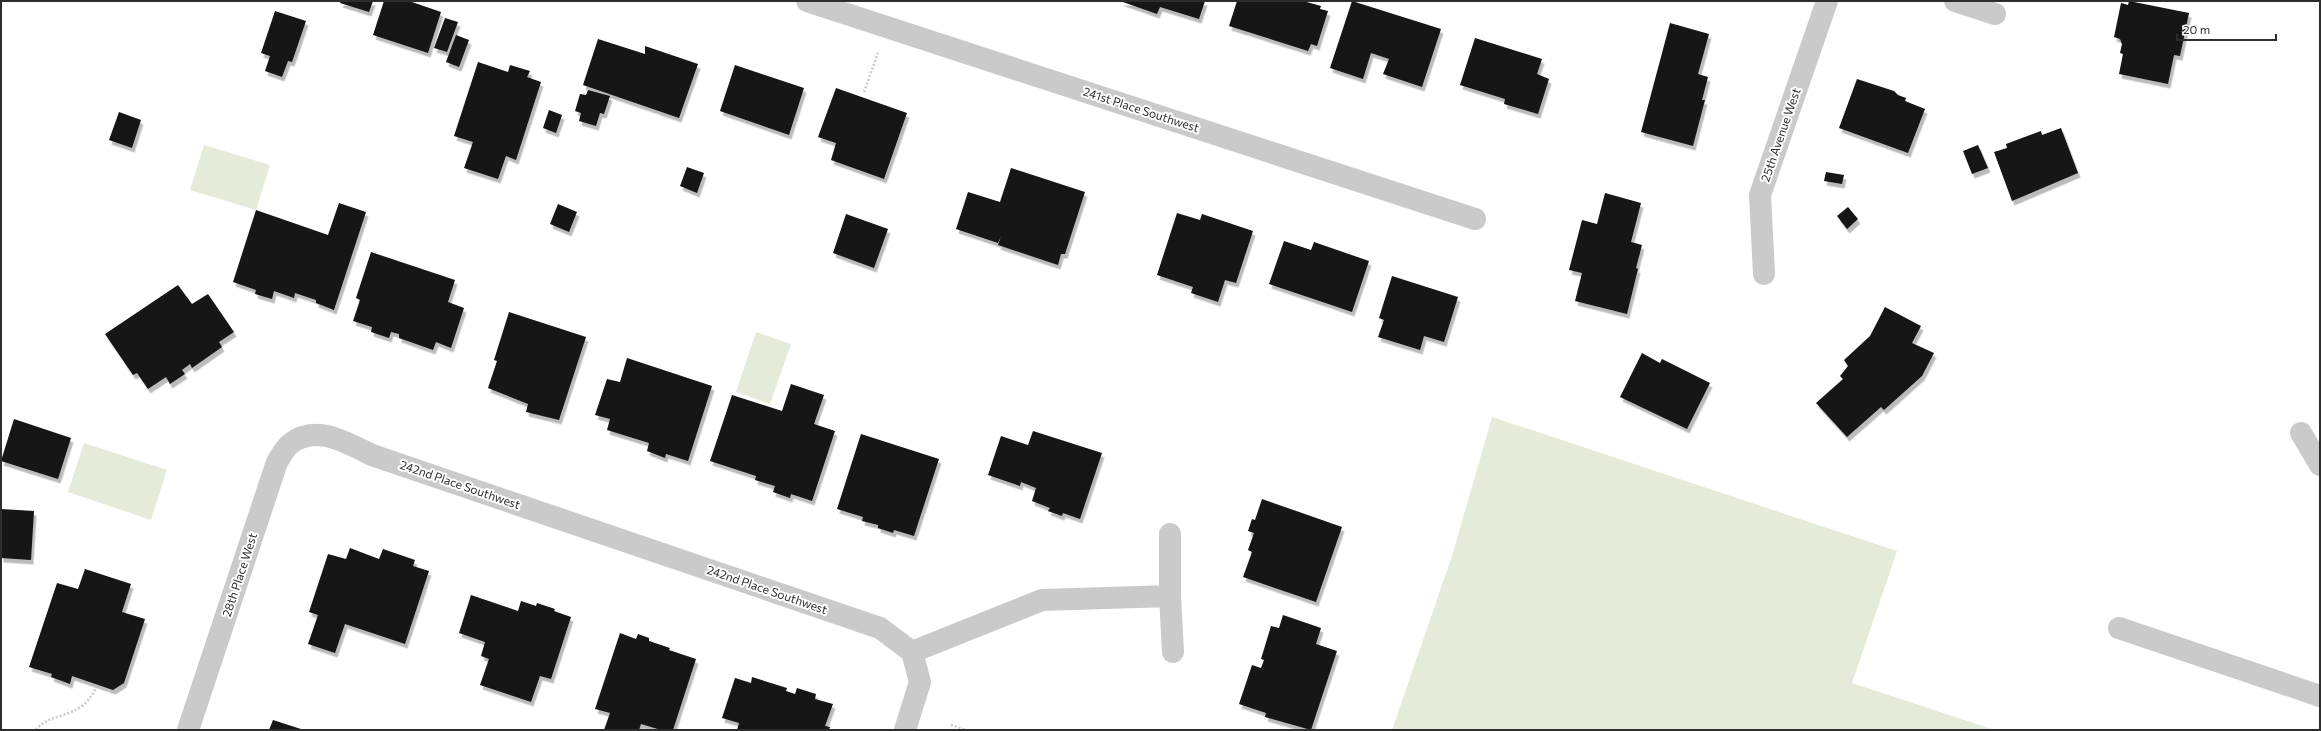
<svg xmlns="http://www.w3.org/2000/svg" width="2321" height="731" font-family="Commissioner,sans-serif">
<style>
.green{fill:#e5ebd9}
.building{fill:#141414;filter:url(#shadow)}
.lines{fill:none;stroke-linecap:round;stroke-linejoin:round}
.path{stroke:#cacaca;stroke-width:2.5;stroke-dasharray:2 2;stroke-linecap:butt}
.minor{stroke:#cacaca;stroke-width:22}
.labels{text-anchor:middle;stroke-width:4;stroke-linejoin:round;paint-order:stroke}
.street-label{font-size:12px;fill:#2d2d2d;stroke:#fff}
</style>
<defs>
<filter id="shadow"><feDropShadow dx="2.5" dy="4.5" stdDeviation="0" flood-color="#0004"/></filter>
</defs>
<rect width="100%" height="100%" fill="#fff"/>
<!-- green -->
<path class="green" d="M204,145L270,165L256,210L190,190Z
M756,332L791,344L770,404L736,392Z
M1492,417L1897,551L1852,683L1995,730H1392L1452,556Z
M84,443L167,470L151,520L68,492Z"/>
<!-- building -->
<path class="building" d="M341,1H373L369,12L340,3Z
M384,1H409L441,12L428,53L373,35Z
M1120,1H1205L1199,19L1160,7L1157,14Z
M1237,1H1303L1321,6L1320,9L1328,11L1317,46L1311,44L1308,51L1229,26Z
M1352,1L1441,29L1422,87L1383,74L1389,59L1371,53L1363,79L1330,68Z
M2129,1L2189,13L2180,56L2174,55L2168,84L2119,74L2123,54L2120,53L2122,44L2120,39L2114,37L2121,3L2128,5Z
M275,11L306,21L292,62L288,61L282,77L265,71L270,56L261,53Z
M445,18L458,22L447,52L434,48Z
M1670,23L1709,34L1698,74L1708,77L1702,100H1705L1693,146L1641,132Z
M456,35L469,40L459,67L446,62Z
M1475,38L1542,59L1537,74L1549,79L1538,114L1504,104L1505,99L1460,85Z
M598,39L645,54V46L698,64L679,118L583,85Z
M478,62L508,72L510,65L530,71L527,77L541,82L516,160L506,156L498,179L464,168L473,142L454,136Z
M735,65L804,88L789,135L720,111Z
M1857,79L1894,91L1898,95L1906,98L1905,101L1925,109L1908,153L1839,128Z
M836,88L907,113L884,179L831,160L836,143L818,137Z
M588,90L610,96L604,114L600,113L596,126L579,121L581,113L575,111L580,94L586,95Z
M549,110L562,115L556,133L543,128Z
M119,112L141,120L132,148L109,140Z
M2061,128L2078,173L2012,201L1994,152L2007,148L2006,144L2041,131L2042,135Z
M1978,145L1988,168L1972,174L1963,151Z
M687,167L704,173L697,193L680,186Z
M1011,168L1085,192L1065,254H1061L1058,265L998,245L1001,236L998,243L956,229L968,192L1000,202Z
M1826,172L1844,175L1842,184L1824,181Z
M1605,193L1641,203L1631,242L1642,245L1636,268L1638,269L1627,314L1575,301L1582,273L1569,270L1582,220L1597,224Z
M339,203L366,212L334,310L316,303V300L295,293L294,298L274,291L272,299L255,294L256,290L233,282L256,210L328,235Z
M558,204L577,212L569,232L550,224Z
M1848,207L1858,219L1847,229L1837,216Z
M1177,213L1200,220L1202,214L1253,231L1236,283L1225,280L1218,302L1191,293L1193,287L1157,275Z
M846,214L888,229L874,268L833,253Z
M1284,241L1311,250L1314,242L1369,261L1352,312L1269,284Z
M371,252L455,280L448,302L464,308L451,348L436,342L433,350L399,338V334L391,332L389,338L371,332L372,327L353,321L360,300L356,298Z
M1392,276L1458,297L1444,342L1424,336L1420,350L1378,337L1384,320L1379,318Z
M178,285L192,304L208,294L234,332L219,342L222,347L192,368L190,364L182,370L185,374L170,384L166,377L148,389L137,373L133,375L105,334Z
M1885,307L1921,326L1912,343L1934,353L1922,376L1884,410L1881,407L1847,437L1816,403L1843,379L1840,376L1848,366L1844,360L1870,336Z
M509,312L586,337L559,420L526,412L528,404L488,388L497,361L494,360Z
M1642,353L1660,363L1662,359L1710,383L1687,429L1620,397Z
M627,358L712,386L688,461L666,454L665,458L647,451L649,443L607,430L610,419L595,415L607,379L620,382Z
M791,384L824,395L814,424L835,431L812,501L791,494L790,498L773,492L775,486L755,480L756,476L710,461L732,395L782,411Z
M14,419L71,438L58,479L1,461Z
M1033,431L1102,453L1080,519L1063,513L1062,516L1048,511L1050,508L1032,501L1036,488L1021,482L1020,486L988,475L1001,436L1028,445Z
M861,434L939,459L914,536L894,530L893,533L878,528V525L862,521L863,517L837,509Z
M1262,499L1342,527L1316,602L1243,577L1252,552L1248,550L1254,533L1248,531L1252,519L1255,520Z
M1,509L34,511L31,560L1,558Z
M350,548L379,559L383,549L415,560L413,566L429,571L405,644L345,624L335,653L308,644L318,615L309,612L328,554L346,559Z
M85,569L131,584L122,612L145,619L124,683L113,690L72,676L70,684L51,677L52,674L29,667L57,583L78,589Z
M471,595L518,611L521,601L536,606L537,603L555,609L554,611L571,617L551,679L540,676L531,702L480,685L489,659L481,656L485,642L459,633Z
M1283,615L1321,628L1316,644L1337,651L1311,730L1265,717L1266,713L1239,704L1252,665L1261,668L1264,660L1261,659L1271,626L1279,628Z
M620,633L636,639L638,634L649,638V641L670,648L669,650L696,659L673,730H661L641,724L639,730H604L610,713L595,709Z
M752,677L787,688L786,691L795,694L797,688L816,694L815,699L833,704L825,726L830,727L829,730H737L739,723L722,718L735,678L751,683Z
M273,720L304,730H269Z"/>
<g class="lines">
<!-- path -->
<path class="path" d="M864,92L878,53
M951,725L966,730
M36,730C51,710 79,722 96,688"/>
<!-- minor -->
<path class="minor" d="M807,1L1475,219
M1955,1L1995,14
M1764,274L1760,195L1827,1
M2301,433L2320,465
M1170,534V596
M2119,628L2320,696
M912,652L1042,600L1170,596L1173,652
M188,730L277,462C281,456 285,448 290,444C316,423 347,443 372,455L880,628L912,652
M905,730L920,682L912,652"/>
</g>
<g class="labels">
<!-- street labels -->
<g class="street-label">
<text transform="translate(1141 110) rotate(18)" y="4">241st Place Southwest</text>
<text transform="translate(1781 135) rotate(-71)" y="4">25th Avenue West</text>
<text transform="translate(460 485) rotate(19)" y="4">242nd Place Southwest</text>
<text transform="translate(240 575) rotate(-72)" y="4">28th Place West</text>
<text transform="translate(767 590) rotate(19)" y="4">242nd Place Southwest</text>
</g>
</g>
<!-- border -->
<rect width="2321" height="731" fill="none" stroke="#2d2d2d" stroke-width="4"/>
<!-- scale -->
<path d="M2177 34v6h99v-6" fill="none" stroke="#2d2d2d" stroke-width="2"/>
<text x="2183" y="34" font-size="12" fill="#2d2d2d" stroke="#ffffff" stroke-width="3" paint-order="stroke">20 m</text>
</svg>
